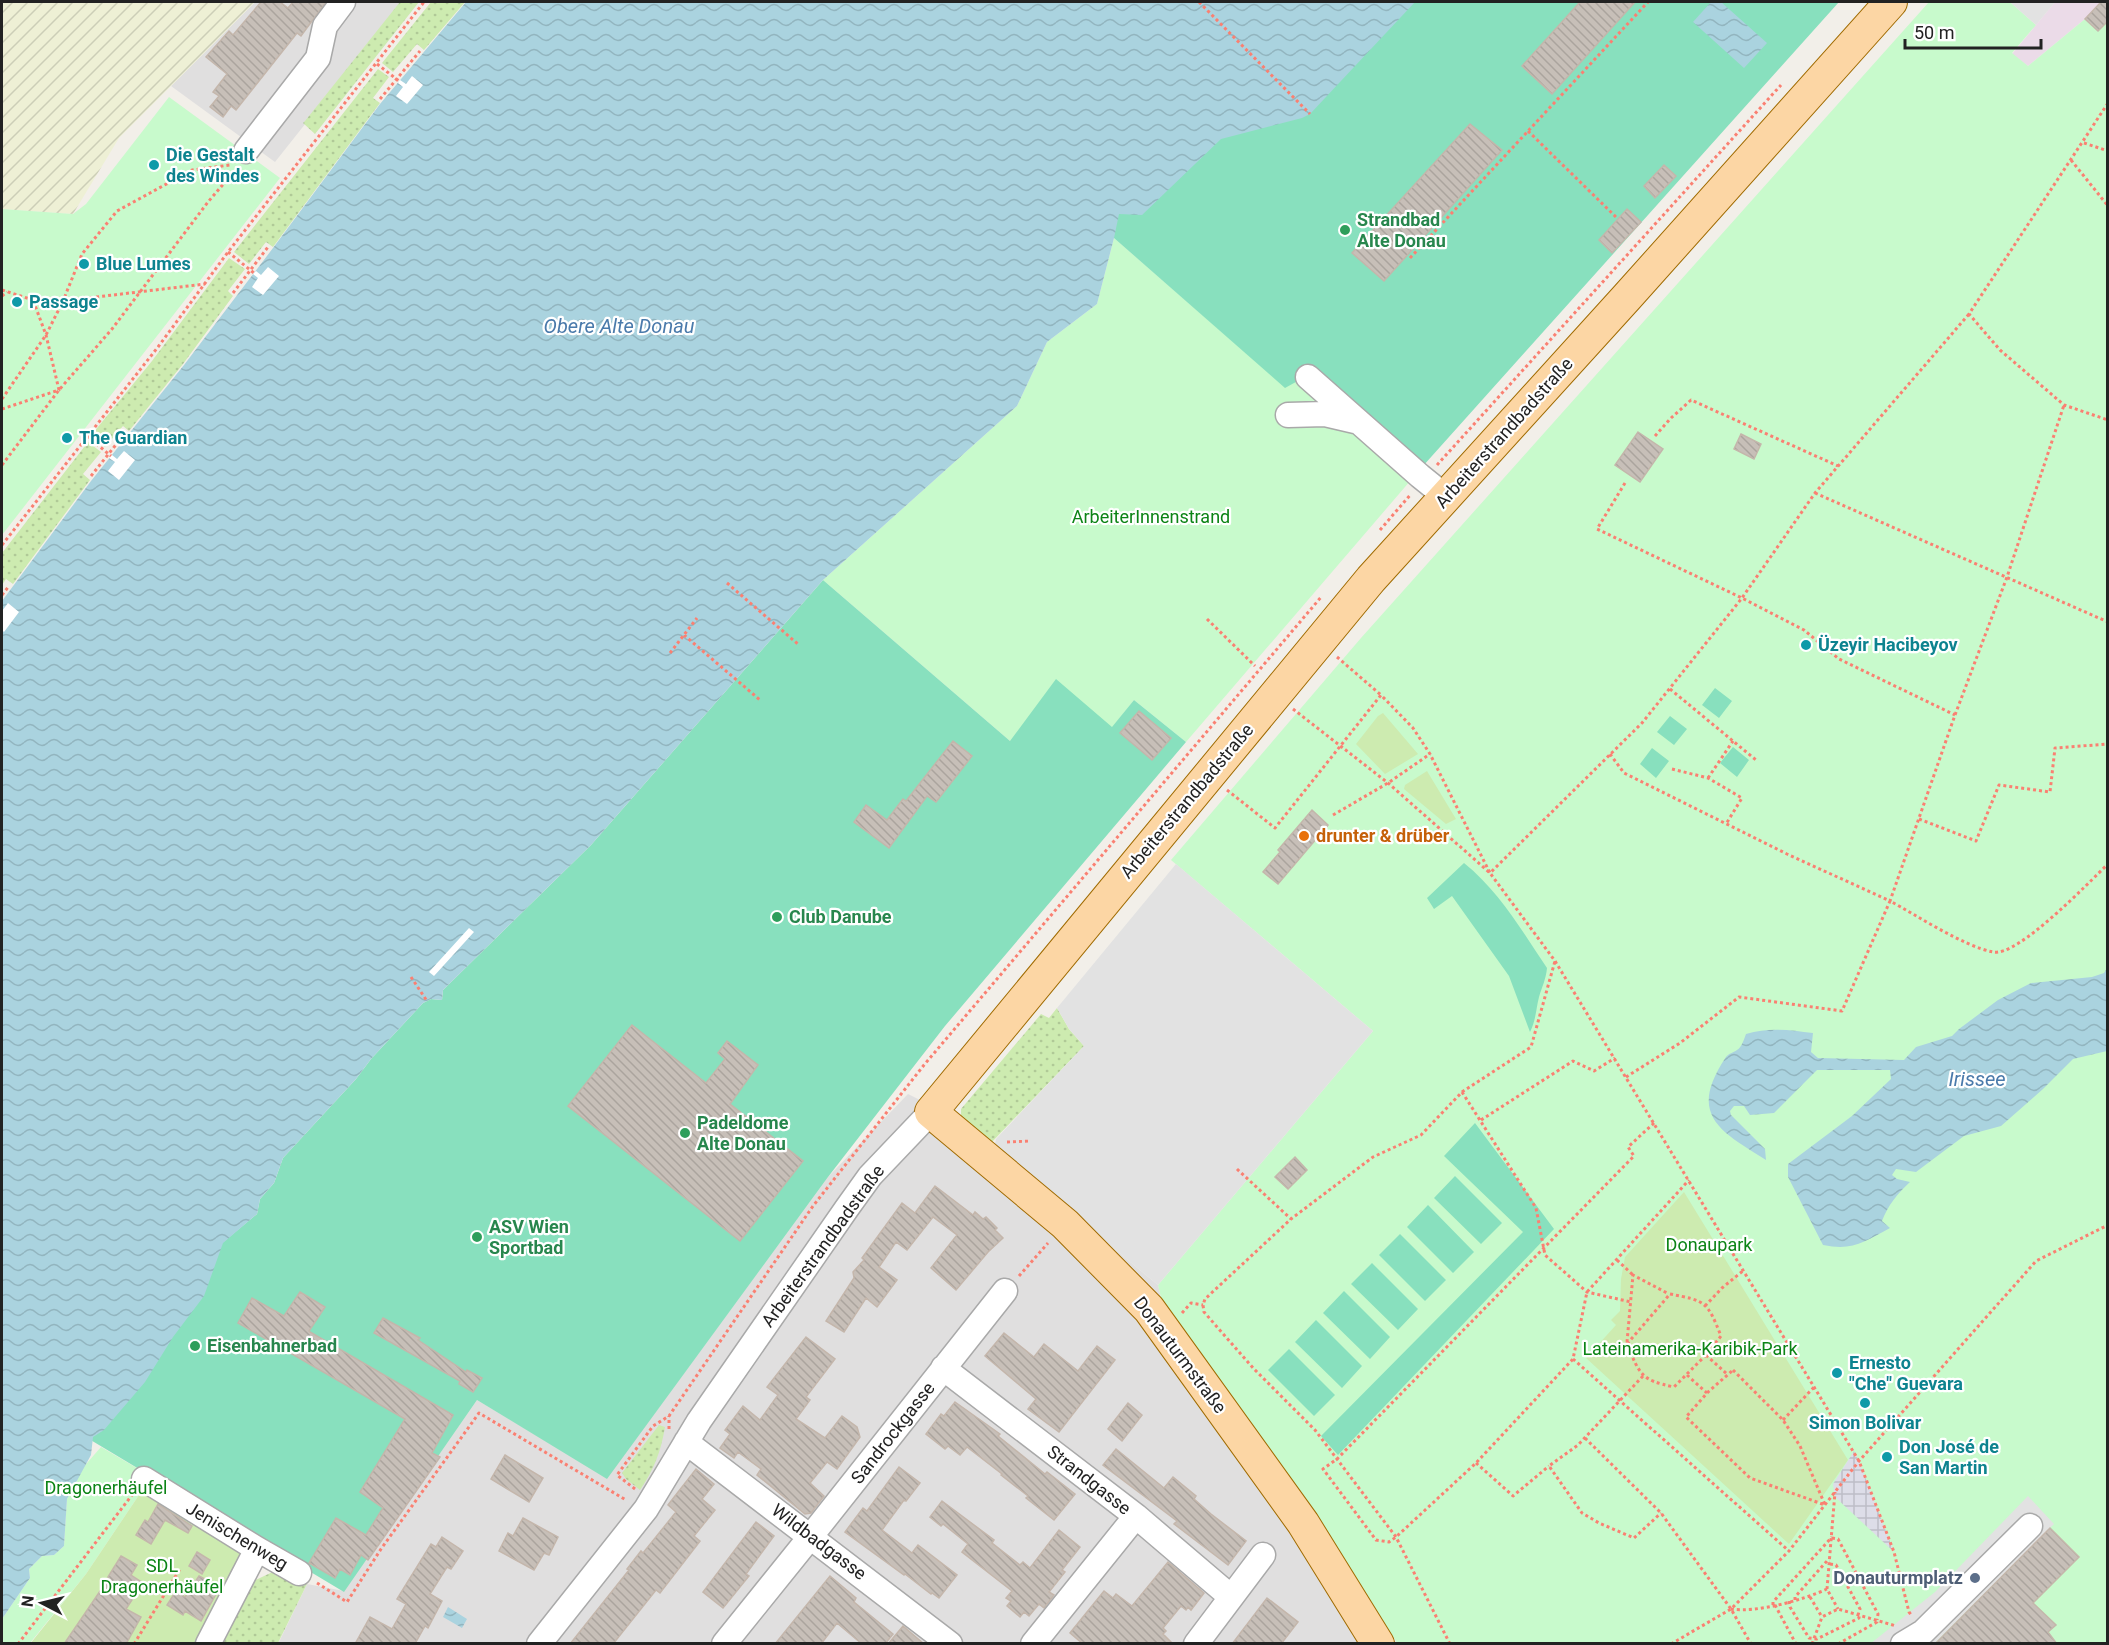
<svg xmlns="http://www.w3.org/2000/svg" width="2109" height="1645" font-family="Roboto,sans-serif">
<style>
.residential{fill:#e0dfdf}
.railway{fill:#ebdbe8}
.farmland{fill:url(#farmland-furrows)}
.grass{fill:url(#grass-dots)}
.park{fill:#c8facc}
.garden{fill:#cdebb0}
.pitch{fill:#88e0be}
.parking{fill:#e2e2e2}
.plaza{fill:url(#plaza-grid)}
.water{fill:url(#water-waves)}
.pier{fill:#fff}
.building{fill:url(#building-back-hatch);stroke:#c4b6ab;stroke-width:1.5}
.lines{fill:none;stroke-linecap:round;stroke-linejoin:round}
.minor-casing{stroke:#a9a9a9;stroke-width:27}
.major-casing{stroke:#a06b00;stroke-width:34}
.path{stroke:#fa8072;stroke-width:3;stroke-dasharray:3 3;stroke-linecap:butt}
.minor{stroke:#fff;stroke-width:24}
.major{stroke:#fcd6a4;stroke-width:32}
.culture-dot{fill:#0f9aa8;stroke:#fff;stroke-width:2}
.leisure-dot{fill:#2e9e5b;stroke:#fff;stroke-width:2}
.food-dot{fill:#e8710a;stroke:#fff;stroke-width:2}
.service-dot{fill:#5c6f8a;stroke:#fff;stroke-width:2}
.labels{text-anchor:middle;stroke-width:4.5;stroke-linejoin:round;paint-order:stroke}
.culture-label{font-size:18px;font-weight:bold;fill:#0d838f;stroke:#fff;text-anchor:start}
.leisure-label{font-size:18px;font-weight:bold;fill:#27864d;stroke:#fff;text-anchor:start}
.street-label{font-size:18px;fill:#222;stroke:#fff}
.park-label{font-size:18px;fill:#0c8416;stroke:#fff}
.food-label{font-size:18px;font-weight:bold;fill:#c56008;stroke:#fff;text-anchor:start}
.service-label{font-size:18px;font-weight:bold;fill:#4e5e75;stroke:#fff;text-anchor:end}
.water-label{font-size:20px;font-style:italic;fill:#4a7aab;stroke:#fff}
</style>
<defs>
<pattern id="farmland-furrows" width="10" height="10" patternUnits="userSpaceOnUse" patternTransform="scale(1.5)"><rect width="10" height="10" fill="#eef0d5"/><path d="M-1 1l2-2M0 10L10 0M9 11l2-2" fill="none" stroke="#ccceb7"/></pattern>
<pattern id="grass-dots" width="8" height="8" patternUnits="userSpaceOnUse" patternTransform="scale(1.5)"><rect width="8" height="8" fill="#cdebb0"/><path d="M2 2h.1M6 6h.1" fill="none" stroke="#b0c997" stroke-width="1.8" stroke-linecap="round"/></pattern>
<pattern id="plaza-grid" width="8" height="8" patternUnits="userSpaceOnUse" patternTransform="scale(1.5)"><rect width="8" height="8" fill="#dddde8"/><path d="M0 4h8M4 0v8" fill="none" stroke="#bdbdc7"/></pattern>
<pattern id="water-waves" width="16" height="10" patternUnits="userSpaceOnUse" patternTransform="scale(1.5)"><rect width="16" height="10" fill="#aad3df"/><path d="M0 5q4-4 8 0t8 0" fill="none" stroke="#92b5bf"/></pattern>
<pattern id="building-back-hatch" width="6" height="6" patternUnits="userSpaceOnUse" patternTransform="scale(1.5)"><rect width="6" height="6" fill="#c7bfb8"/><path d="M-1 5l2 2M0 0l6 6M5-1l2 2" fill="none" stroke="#aba49e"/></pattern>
</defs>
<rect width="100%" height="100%" fill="#f2efe9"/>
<!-- residential -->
<path class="residential" d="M255,2H402L275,162L171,86Z
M908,1094L956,1118L1158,1285L1162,1302L1313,1504L1397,1644H278L307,1584L344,1591L477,1400L607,1478L828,1177Z"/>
<!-- railway -->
<path class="railway" d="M2055,2H2101L2085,19L2028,66L2012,54Z"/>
<!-- farmland -->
<path class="farmland" d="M2,2H255L119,138L73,214L2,209Z"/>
<!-- grass -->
<path class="grass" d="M400,2H419L315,134L303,123L305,121Z
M431,2H465L424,50L417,44L393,72L382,63Z
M378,69L389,77L373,98L380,103L273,247L266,242L249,264L234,252Z
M229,258L245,269L228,291L233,296L183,364L129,431L123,426L105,447L92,437L93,433L152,361Z
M88,442L101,452L83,474L90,480L13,584L6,579L2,585V553Z
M1057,1008L1069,1029L1084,1046L990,1144L961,1120V1109L1041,1014L1049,1018Z
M659,1425L665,1427C661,1451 654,1470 640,1490L626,1479L622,1473Z
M279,1569L307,1584L278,1643L214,1644L245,1585Z"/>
<!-- park -->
<path class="park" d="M1929,2H2010L2036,25L2012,53L2028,66L2085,19L2101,2H2107V1643H1397L1317,1515L1162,1302L1158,1285L1373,1031L1171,860L1361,638Z
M169,97L280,178L2,535V209L73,214L86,204Z
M1114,238L1285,387L1311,373L1423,466L1186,742L1134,700L1112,728L1010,741L823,580L1017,406L1047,342L1097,304Z
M101,1447L147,1474L145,1486L86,1574L30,1643L2,1644V1619L30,1578L29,1569L42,1556L54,1555L64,1546L67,1499L80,1471Z"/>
<!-- garden -->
<path class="garden" d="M1383,713L1418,754L1385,774L1356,744L1378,716Z
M1427,771L1456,819L1446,824L1404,789L1405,785Z
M1684,1192L1848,1460L1789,1544L1586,1358L1616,1325L1611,1320L1620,1311L1621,1279L1625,1257Z
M145,1486L250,1550L200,1643L30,1644L86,1574Z"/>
<!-- pitch -->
<path class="pitch" d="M916,2H1839L1423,466L1312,373L1285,388L1114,238L994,221Z
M823,580L1010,741L1056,679L1112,727L1134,700L1186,742L945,1026L828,1177L607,1479L477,1400L344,1592L79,1433L222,1243L257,1214L260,1199L274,1183L283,1158L356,1079L371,1059L423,1003L431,999L442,1000L443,990L591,845Z
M1715,688L1732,701L1719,718L1702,705Z
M1670,716L1687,729L1674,745L1657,732Z
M1733,747L1749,760L1737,777L1720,763Z
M1652,748L1669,761L1656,778L1640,764Z
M1464,863C1499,891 1522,931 1547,968C1546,979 1542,987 1539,997C1536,1009 1536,1020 1530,1032L1509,976L1452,896L1434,909L1427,898Z
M1475,1123L1554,1229L1338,1455L1321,1436L1523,1232L1444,1156Z
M1455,1176L1502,1223L1481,1244L1434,1198Z
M1428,1205L1474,1252L1453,1273L1407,1227Z
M1400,1234L1446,1280L1425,1301L1379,1255Z
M1372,1263L1418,1309L1398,1330L1351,1284Z
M1344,1291L1390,1337L1370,1359L1323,1313Z
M1316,1320L1362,1366L1342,1388L1295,1342Z
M1289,1349L1335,1395L1314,1416L1268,1370Z"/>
<!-- parking -->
<path class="parking" d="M2010,2H2055L2036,25Z
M1176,864L1373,1031L1158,1285L994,1149L996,1139L1084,1046L1069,1029L1057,1008Z
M2028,1496L2054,1524L1935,1643L1870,1644L1935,1592Z"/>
<!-- plaza -->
<path class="plaza" d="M1854,1451L1859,1461L1894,1552L1835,1497L1833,1484Z"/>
<!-- water -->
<path class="water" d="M466,2H1415L1310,114L1302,118L1221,139L1142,215L1119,214L1114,238L1097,304L1047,342L1017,406L823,580L591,845L443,990L442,1000L431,999L423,1003L371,1059L356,1079L283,1158L274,1183L260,1199L257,1214L223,1243L204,1296L173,1337L145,1382L104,1430L93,1437L91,1455L67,1499L64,1546L54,1555L42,1556L29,1569L30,1578L2,1619V601L91,481L184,365L273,248L380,104Z
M1711,2H1721L1767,43L1744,68L1693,22Z
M2107,968V1051L2073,1059L2043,1089L2001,1126L1964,1136L1916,1172L1896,1169L1892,1175L1897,1179L1910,1182C1898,1193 1888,1205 1882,1221L1890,1228C1864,1242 1853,1251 1823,1245L1788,1177V1164L1852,1116L1891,1079L1890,1070H1817L1774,1113L1750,1115L1744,1106H1734L1730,1111L1731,1115L1765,1149L1766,1160C1720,1131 1687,1115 1726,1057C1729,1053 1733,1053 1737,1050C1742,1047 1744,1039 1746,1034C1769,1027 1789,1030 1813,1033L1811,1052L1818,1058L1904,1060L1916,1047L1952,1036L1959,1029L1998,1000L2031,983L2092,977L2104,973Z
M448,1607L467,1619L462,1628L443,1617Z"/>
<!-- pier -->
<path class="pier" d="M412,76L423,85L407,104L396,96L403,87L398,83L400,80L406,84Z
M268,267L279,276L263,295L252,287L258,278L253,274L256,271L261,275Z
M124,451L135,460L119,480L108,471L115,462L109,458L112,455L117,459Z
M8,603L19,612L4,632L2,630V611Z
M469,928L474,932L434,976L429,972Z"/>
<!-- building -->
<path class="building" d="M261,2H280L288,8L293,2H326L301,36L297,33L236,110L231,106L223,117L210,107L219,96L213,92L227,74L206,57L229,31L233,35Z
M1580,2H1635L1552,94L1522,66Z
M2101,2H2108V21L2098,31L2085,19Z
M1470,124L1502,150L1384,281L1352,253Z
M1664,165L1676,176L1655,198L1644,186Z
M1627,209L1641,222L1612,253L1599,240Z
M1638,432L1663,449L1640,482L1615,465Z
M1741,434L1761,444L1754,459L1734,449Z
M1139,711L1171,738L1152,760L1120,733Z
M953,741L972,756L936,802L927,796L889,848L854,822L866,805L887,820L903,799L906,801Z
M1312,810L1328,825L1278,884L1263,872L1280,852L1278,850Z
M632,1025L706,1083L725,1059L718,1053L727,1041L758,1065L730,1104L803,1161L740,1241L568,1106Z
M1295,1157L1307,1170L1288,1189L1275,1177Z
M935,1186L973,1215L975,1212L983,1219L986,1217L997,1228L995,1230L1003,1238L988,1252L956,1290L931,1268L957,1235L933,1217L907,1250L896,1242L879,1267L897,1280L877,1307L866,1298L844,1332L826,1321L854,1278L853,1272L864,1260L862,1258L902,1203L915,1213Z
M300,1292L325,1307L309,1331L310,1332L453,1415L432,1453L440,1457L368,1560L361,1555L350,1575L340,1569L335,1578L309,1563L336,1518L366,1535L383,1508L360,1492L405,1419L238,1323L252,1298L284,1316Z
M383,1318L420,1338L418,1340L466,1372L467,1370L482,1378L473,1392L459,1384L460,1381L374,1333Z
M1004,1333L1034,1357L1044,1344L1078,1371L1097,1346L1115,1360L1059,1432L1028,1409L1036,1399L985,1356Z
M806,1337L835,1359L806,1397L810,1400L796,1419L825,1438L842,1416L857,1427L860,1437L837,1469L827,1462L810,1483L824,1496L811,1513L805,1514L757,1475L761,1469L738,1452L734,1458L720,1448L730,1434L725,1430L743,1406L760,1420L778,1395L767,1387Z
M955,1402L1000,1434L998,1436L1045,1474L1047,1472L1075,1494L1054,1520L1026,1498L1028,1496L1001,1475L1002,1474L967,1447L960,1455L948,1446L945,1449L926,1434L941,1414L944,1416Z
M1128,1403L1142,1415L1122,1441L1108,1429Z
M1116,1449L1164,1488L1173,1477L1196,1496L1194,1499L1211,1514L1246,1541L1228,1565L1174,1524L1177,1521L1103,1465Z
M505,1455L543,1478L529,1502L491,1479Z
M899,1467L920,1483L906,1501L904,1500L882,1530L912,1553L918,1545L957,1575L939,1598L932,1593L931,1594L905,1574L904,1575L845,1532L863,1508L867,1511Z
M696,1469L714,1484L702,1499L715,1510L694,1536L700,1541L660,1593L656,1590L613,1644H570L629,1570L627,1569L641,1551L643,1553L676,1512L668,1505Z
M942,1501L994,1540L992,1543L1020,1565L1023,1562L1030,1568L1059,1530L1080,1547L1062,1570L1065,1572L1049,1592L1054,1595L1044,1608L1039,1604L1029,1616L1024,1612L1020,1617L1007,1606L1011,1601L1006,1598L1012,1591L962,1552L968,1544L943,1524L941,1526L930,1517Z
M158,1504L192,1526L188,1533L165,1520L151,1544L136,1535L145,1520L148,1522Z
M523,1518L558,1537L549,1555L544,1553L534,1570L499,1551L508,1533L513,1536Z
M756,1522L774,1536L746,1574L749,1576L723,1608L703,1592Z
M2050,1528L2079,1557L2033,1603L2056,1625L2048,1632L2057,1644H1935Z
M442,1537L463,1551L451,1569L447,1567L430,1594L442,1601L428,1628L425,1626L416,1642L417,1644H355L370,1617L392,1629L406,1604L397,1599L431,1544L436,1547Z
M197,1552L210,1560L202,1574L189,1566Z
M121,1556L137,1565L131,1575L143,1583L126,1609L141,1617L126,1644H64L109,1578L108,1577Z
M1168,1562L1204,1593L1191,1610L1188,1607L1186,1610L1181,1606L1163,1628L1166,1631L1163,1634L1173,1644H1083L1070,1633L1104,1591L1113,1598L1116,1594L1132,1606Z
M199,1576L220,1587L201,1621L185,1611L183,1615L167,1605L176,1591L185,1597Z
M830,1576L856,1598L854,1602L893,1634L885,1644H862L837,1623L821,1644H775Z
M1267,1598L1298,1622L1281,1644H1232Z
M903,1626L924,1644H888Z"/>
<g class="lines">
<defs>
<path id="minor" d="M246,151L318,58L325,26L343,2
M1308,377L1420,476L1446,497
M1288,415L1325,414L1355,421
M943,1368L1136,1516L1231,1597
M686,1442L950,1644
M144,1479L257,1549L299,1573
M208,1644L257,1549
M539,1644L646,1509L699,1421L847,1208L870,1176L931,1112
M724,1644L811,1536L1005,1291
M1033,1644L1136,1516
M1196,1644L1263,1555
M1903,1644L1923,1632L2030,1526"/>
<path id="major" d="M1378,1644L1303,1523L1149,1309L1065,1224L931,1112L1371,579L1627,297L1891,2"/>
</defs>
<!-- minor casing -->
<use href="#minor" class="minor-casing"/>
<!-- major casing -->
<use href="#major" class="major-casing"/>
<!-- path -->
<path class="path" d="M1199,2L1310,114
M377,64L399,81
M380,99L420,51
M2108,103L1969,314L2000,350L2064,405L2108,420
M1528,131L1618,219
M2084,143L2108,151
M2071,160L2108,206
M228,252L254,273
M1410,258L1648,2
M2,290L33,300L63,301L205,284
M233,293L268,247
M2,296L7,292
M2,399L46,335L63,301L82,254L117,211L192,170L230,165
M2,409L59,390L46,335L33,300
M87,436L111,456
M1655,436L1671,418L1691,400L1838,466
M2,465L59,390L112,329L208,202L237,168
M1437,465L1781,85
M91,476L126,432
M1625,483L1597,529L1742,598L1804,630L1839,659L1955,715
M1815,493L2108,622
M1380,530L1411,494
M2,545L158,347L228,252L424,2
M727,583L799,645
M2,595L9,586
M1207,619L1255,666
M684,635L760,700
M670,653L697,618
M1337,657L1381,695
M1670,689L1756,760
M1293,709L1388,783L1490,873L1555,961L1859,1461L1894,1552L1909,1612L1912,1616
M1610,754L1624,773L1787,854L1890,901L1955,715L2007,577L2064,405
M1672,769L1708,778L1742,798L1726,824
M1708,778L1733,741
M1227,790L1275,828L1381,695L1413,728L1430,754L1490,873L1642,723L1742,598L1815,493L1969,314
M1333,815L1388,783L1430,754
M1919,819L1976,841L1999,785L2050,792L2055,748L2108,744
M411,977L427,1001
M1626,1077L1680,1043L1739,997L1842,1011L1890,901C1918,916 1963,946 1993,952C2018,957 2088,883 2108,864
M1462,1092L1536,1208L1545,1255L1587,1292L1631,1302
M1481,1120L1573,1061L1594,1071L1615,1058
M1654,1123L1628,1147L1634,1156L1337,1459L1323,1469L1376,1540L1389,1542L1396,1537L1476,1463L1573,1359L1587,1292L1689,1180
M1007,1142L1031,1141
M1237,1169L1291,1219
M1617,1260L1633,1275
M1019,1276L1048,1243
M1670,1294C1706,1301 1707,1301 1721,1336L1706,1355L1674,1387C1641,1380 1640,1375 1627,1344Z
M1705,1306L1722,1288L1744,1270
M1182,1313L1191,1303L1203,1305
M1627,1342L1633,1275L1669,1294
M1706,1355L1727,1374
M1573,1359L1789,1551
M1733,1370L1783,1420L1800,1446L1825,1505L1750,1478L1686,1417L1707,1393Z
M1687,1375L1707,1393
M1643,1376L1578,1445L1549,1466L1582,1513L1599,1523L1634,1538L1661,1513
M1783,1420L1815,1386
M669,1429V1416
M1585,1438L1661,1513L1731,1609L1751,1644
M1476,1463L1513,1496L1549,1466
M635,1489L617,1475L653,1426L669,1416L813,1206L924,1065L1322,596
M1832,1538L1838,1539L1878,1614L1877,1620
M1830,1564L1836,1565L1860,1609L1858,1615
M317,1583L347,1602L381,1549L479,1413L626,1500
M1827,1589L1835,1492
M1810,1597L1822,1617
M1795,1600V1597L1827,1561H1830
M1789,1601L1790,1607L1809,1638L1817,1639L1859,1618V1615
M1773,1605V1602L1832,1537
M1775,1605L1796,1644
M1731,1609C1757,1613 1803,1600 1827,1589L1838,1609
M18,1644L132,1495
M134,1644L180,1569
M1450,1644L1396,1537L1315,1430L1254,1369L1204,1312L1203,1305L1205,1299L1291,1219L1373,1157L1421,1135L1462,1092L1531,1047L1555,961
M1671,1644L1731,1609L1789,1551L1859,1461L2036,1261L2108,1225
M1812,1644L1822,1617L1838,1609L1896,1626
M1838,1644L1877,1622V1620"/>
<!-- minor -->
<use href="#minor" class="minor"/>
<!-- major -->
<use href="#major" class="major"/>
</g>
<!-- markers -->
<g class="culture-dot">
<circle cx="154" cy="165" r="6"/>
<circle cx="84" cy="264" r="6"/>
<circle cx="17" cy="302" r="6"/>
<circle cx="67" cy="438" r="6"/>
<circle cx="1806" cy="645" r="6"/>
<circle cx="1837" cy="1373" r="6"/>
<circle cx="1865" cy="1403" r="6"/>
<circle cx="1887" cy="1457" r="6"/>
</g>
<g class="leisure-dot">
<circle cx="1345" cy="230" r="6"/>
<circle cx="777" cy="917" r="6"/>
<circle cx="685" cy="1133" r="6"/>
<circle cx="477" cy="1237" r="6"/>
<circle cx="195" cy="1346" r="6"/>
</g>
<circle class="food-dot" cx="1304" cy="836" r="6"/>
<circle class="service-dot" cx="1975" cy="1578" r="6"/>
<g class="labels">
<!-- culture labels -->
<g class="culture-label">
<text x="166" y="161">Die Gestalt<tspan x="166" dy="21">des Windes</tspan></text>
<text x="96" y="270">Blue Lumes</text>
<text x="29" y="308">Passage</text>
<text x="79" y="444">The Guardian</text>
<text x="1818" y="651">Üzeyir Hacibeyov</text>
<text x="1849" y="1369">Ernesto<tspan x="1849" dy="21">"Che" Guevara</tspan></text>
<text x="1865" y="1429" text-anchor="middle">Simon Bolivar</text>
<text x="1899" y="1453">Don José de<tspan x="1899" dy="21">San Martin</tspan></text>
</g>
<!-- leisure labels -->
<g class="leisure-label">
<text x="1357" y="226">Strandbad<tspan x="1357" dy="21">Alte Donau</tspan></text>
<text x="789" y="923">Club Danube</text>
<text x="697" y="1129">Padeldome<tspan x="697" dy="21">Alte Donau</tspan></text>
<text x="489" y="1233">ASV Wien<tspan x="489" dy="21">Sportbad</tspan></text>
<text x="207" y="1352">Eisenbahnerbad</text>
</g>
<!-- street labels -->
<g class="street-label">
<text transform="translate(1504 433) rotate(-48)" y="6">Arbeiterstrandbadstraße</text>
<text transform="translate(1187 801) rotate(-50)" y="6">Arbeiterstrandbadstraße</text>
<text transform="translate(823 1246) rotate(-54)" y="6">Arbeiterstrandbadstraße</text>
<text transform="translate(1180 1355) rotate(53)" y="6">Donauturmstraße</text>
<text transform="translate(893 1433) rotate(-52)" y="6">Sandrockgasse</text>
<text transform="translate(1089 1480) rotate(38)" y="6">Strandgasse</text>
<text transform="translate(237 1536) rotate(31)" y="6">Jenischenweg</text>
<text transform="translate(819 1542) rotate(37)" y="6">Wildbadgasse</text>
</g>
<!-- park labels -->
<g class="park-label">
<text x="1151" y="523">ArbeiterInnenstrand</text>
<text x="1709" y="1251">Donaupark</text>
<text x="1690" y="1355">Lateinamerika-Karibik-Park</text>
<text x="106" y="1494">Dragonerhäufel</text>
<text x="162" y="1572">SDL<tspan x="162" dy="21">Dragonerhäufel</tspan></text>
</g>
<!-- food labels -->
<g class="food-label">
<text x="1316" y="842">drunter &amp; drüber</text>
</g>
<!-- service labels -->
<g class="service-label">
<text x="1963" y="1584">Donauturmplatz</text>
</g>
<!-- water labels -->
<g class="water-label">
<text x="619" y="333">Obere Alte Donau</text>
<text x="1977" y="1086">Irissee</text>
</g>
</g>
<!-- border -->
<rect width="2109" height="1645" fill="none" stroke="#222222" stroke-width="6"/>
<!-- north arrow -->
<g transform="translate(42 1603) rotate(277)" stroke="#ffffff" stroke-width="4.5" paint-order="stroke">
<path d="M0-4.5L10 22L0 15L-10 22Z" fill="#222222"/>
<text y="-9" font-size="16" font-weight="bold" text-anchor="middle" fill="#222222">N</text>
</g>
<!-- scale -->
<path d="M1905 39v9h136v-9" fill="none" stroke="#222222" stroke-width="3"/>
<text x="1914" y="39" font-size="18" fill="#222222" stroke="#ffffff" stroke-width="4.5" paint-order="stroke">50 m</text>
</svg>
